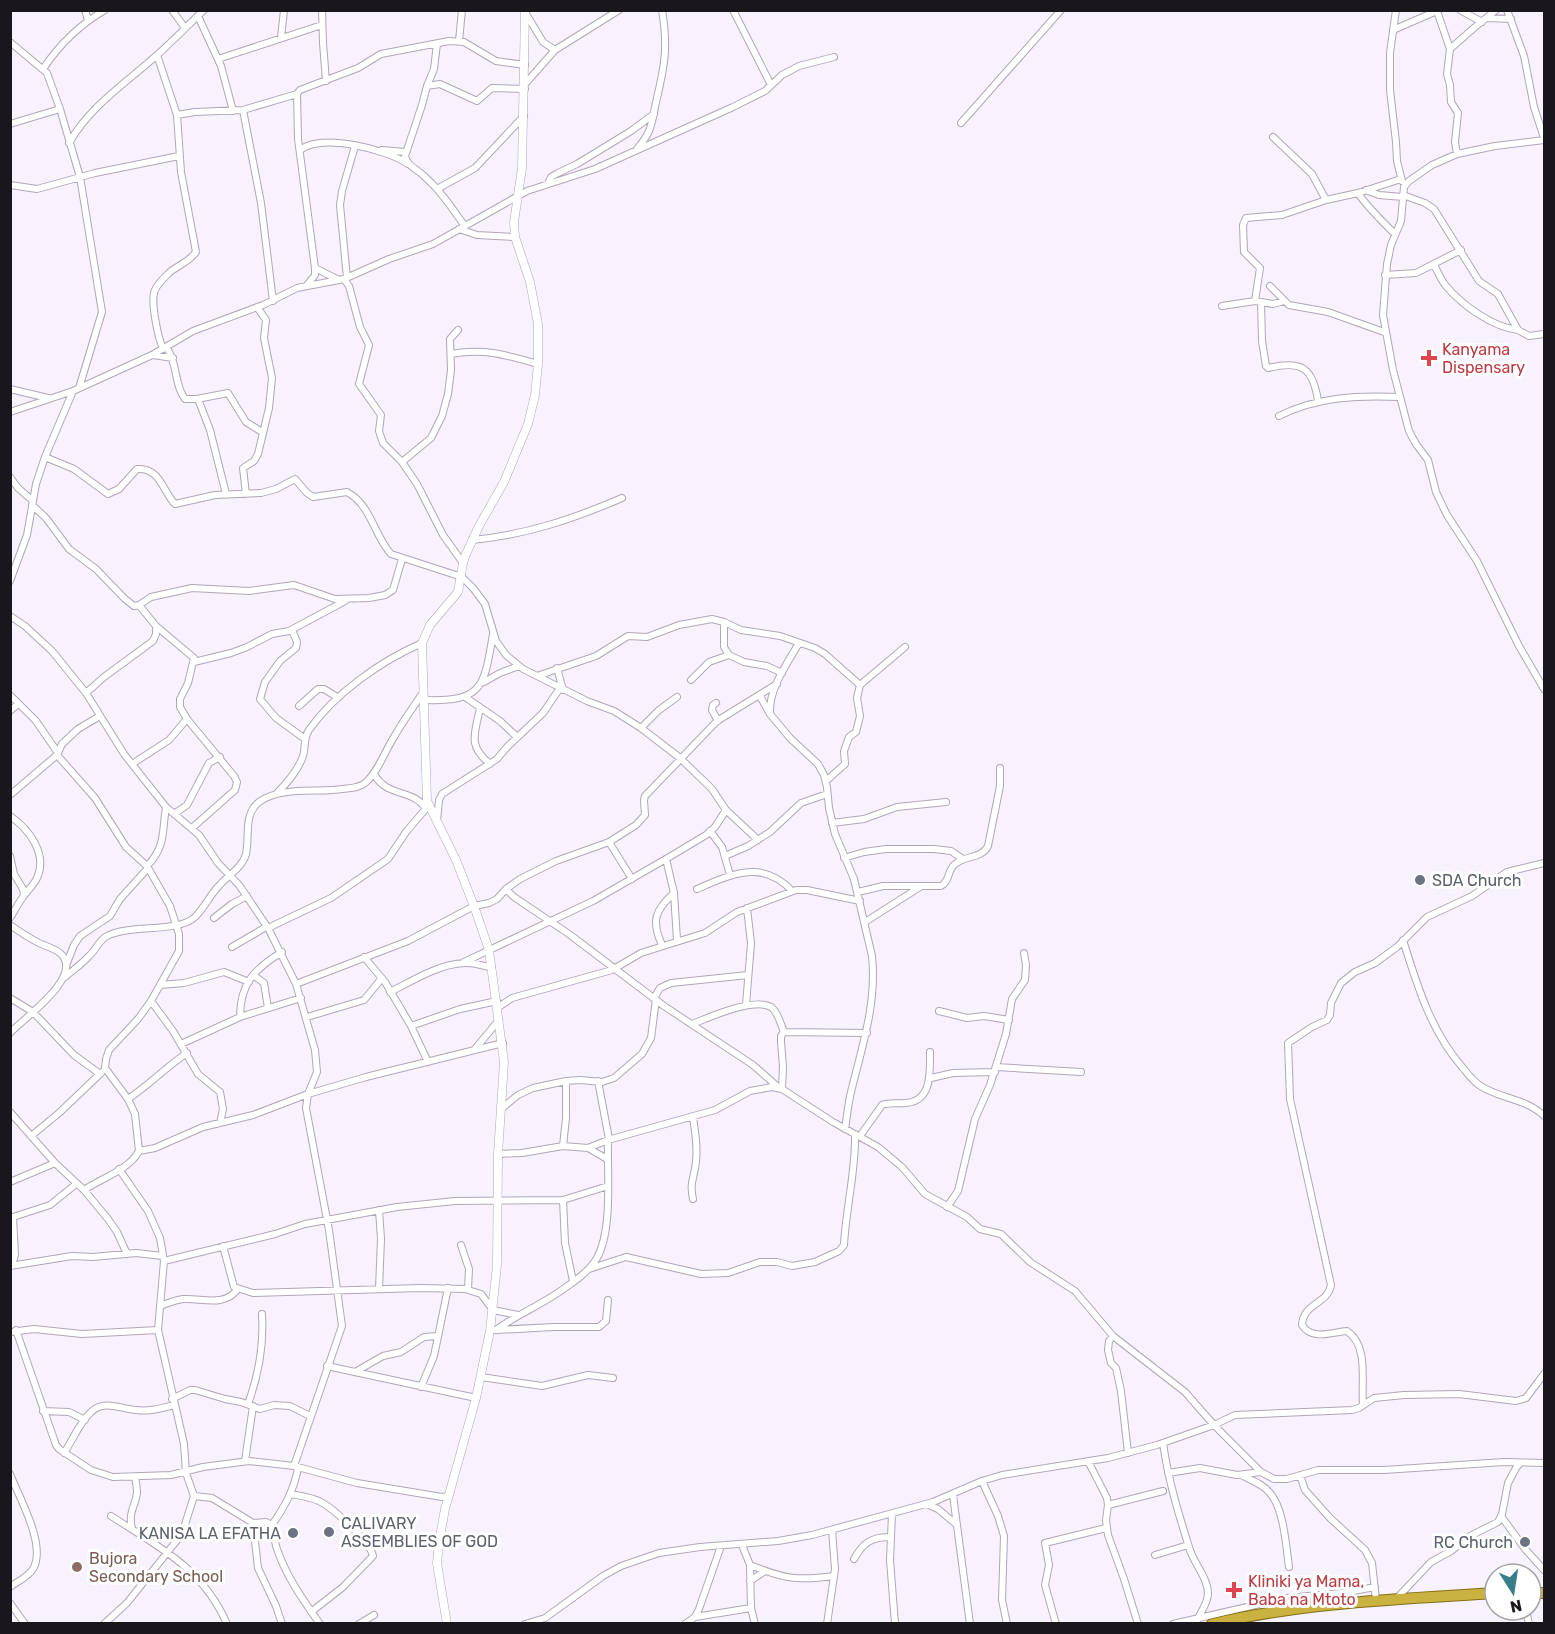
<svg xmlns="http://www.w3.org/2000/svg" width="1555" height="1634" font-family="Rubik,sans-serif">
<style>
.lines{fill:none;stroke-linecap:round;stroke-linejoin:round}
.minor-casing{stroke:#b0a7b6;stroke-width:8}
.tertiary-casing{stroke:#b0a7b6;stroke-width:9}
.trunk-casing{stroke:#836f15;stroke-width:12}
.minor{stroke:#fff;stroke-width:6}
.tertiary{stroke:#fff;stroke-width:8}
.trunk{stroke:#cab240;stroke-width:10}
.health-dot{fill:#e0444e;stroke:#fff;stroke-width:2}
.worship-dot{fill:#6b7280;stroke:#fff;stroke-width:2}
.education-dot{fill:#8d6e63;stroke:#fff;stroke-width:2}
.labels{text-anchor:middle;stroke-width:6;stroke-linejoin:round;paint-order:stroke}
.health-label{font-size:16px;fill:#be3a42;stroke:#fff;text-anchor:start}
.worship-label{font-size:16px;fill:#5b616d;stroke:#fff;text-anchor:start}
.education-label{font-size:16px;fill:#785e54;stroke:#fff;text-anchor:start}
</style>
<rect width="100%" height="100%" fill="#f8f1fe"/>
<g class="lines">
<defs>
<path id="minor" d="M85,10L88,20
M172,10L185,28
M322,10L323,43L326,81
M733,10L771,85
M1396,10L1390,53V90L1396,142L1397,161L1402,181
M1460,10L1482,22
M1507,10L1524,56L1534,107L1544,138
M1437,11L1450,49L1447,74L1450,85L1451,102L1458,113L1455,142L1457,154
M525,12L543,42L555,50
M198,16L221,66L233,111
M1487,18L1511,19
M1393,30L1439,10
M281,38L284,10
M459,41L462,10
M10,42L47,73L60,109L80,177L102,312L79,388
M437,44L434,69L427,86L422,105L405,156C407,166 417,169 424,176C440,190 452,208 464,225
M1450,49L1475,27L1496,10
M157,55L177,115L181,172L196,252C190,261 179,265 170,272C165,277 158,283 155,290C150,301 158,337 163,349
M218,59L322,25
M43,69C59,45 79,25 105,10
M525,84L555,50L619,10
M427,86L440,84L477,101L492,88L525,89
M243,110L261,203L273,301
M177,115L195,112L243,110L297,94
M961,123L1061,10
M10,124L60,109
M1273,137L1312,174L1326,200
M1544,140L1495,146L1457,154L1432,165L1409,181L1404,187L1401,221L1391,245L1387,264L1383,315L1393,370L1409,431L1416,444L1428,460L1436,492L1447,515L1477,561L1519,646L1544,689
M69,143C91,105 125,84 157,55C173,41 188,25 204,10
M637,149C654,129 651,122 657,98C665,64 668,46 662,10
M300,150C322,133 386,149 408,164
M382,150L405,152
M548,184L551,177L558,173L577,164L631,131L654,114
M10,185L37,189L95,173L179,156
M437,189L475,168L524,116
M1366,190L1379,195L1403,197
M1358,193C1367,207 1383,222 1395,234
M1403,195L1425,203L1434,209L1479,281L1498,294L1518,330L1529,336L1544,334
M459,229L477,235L515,237
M1434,265C1438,272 1441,280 1446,286C1462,305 1492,327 1518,330
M315,268L339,280
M1385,275L1416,273L1461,250
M347,278L340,205L342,191L355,146
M344,279L349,286L360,327L369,345L359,384L381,415L379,431L383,443L402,462L417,484L443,535L463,563
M307,285L315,275V268L298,139L297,94L300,90L358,68L381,54L449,41L464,42L496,61L525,65
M1270,286L1289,305L1328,312L1384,332
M1255,301L1260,268L1244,252L1243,225L1246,218L1282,215L1326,200L1358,193L1401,179
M1261,302L1262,341L1266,366L1268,368C1301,360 1313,367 1318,401
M1222,306L1255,301L1273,304L1284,301
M166,347C178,363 174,385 185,399H197L228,393L246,422L262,432
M451,354C485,348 506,355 538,364
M153,355L173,358
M10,389L48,398
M198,399L210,430L226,494
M10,412L73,391L152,355L193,331L263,305L297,288L344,279L389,259L433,244L527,191L595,169L733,107L765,91L782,75L799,66L834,57
M1279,416C1316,397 1359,395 1400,397
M45,457L74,469L108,494L119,489L137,469C160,467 163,492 175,504L215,495L261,493L276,489L295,479L307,493L313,497L347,492C372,506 373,534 391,554L462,577L473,588L485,604L496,641L506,655L523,669L587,701L614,711L641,728L680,758L712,789L726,810L758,840
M402,462L431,438L442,416L448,394L451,370L450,339L458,330
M10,477L18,488L33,501
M246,494L243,468L254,461L258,454L269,408L272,378L264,338L266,320L257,307
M32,505L46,518L69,549L96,569L125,599L134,606L139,605L151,597L192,588L249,591L294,585L335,599L369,598L385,595L393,590L402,559
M472,540C526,535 573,519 622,498
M10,581L27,535L36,484L45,457L73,391
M139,605L156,626L194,658L188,683L180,699V707L187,719L234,776L237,782L235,790L192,828
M10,616L25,626L52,651L86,693L124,754L166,807L199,835L218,863L239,885L268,928L296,984L315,1050L317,1072L308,1094L306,1108L329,1230L342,1326L294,1466
M724,622V647L729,655
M292,630L297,642L296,648L280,661L265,682L260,699L276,718L305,739
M194,662L231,653L247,647L272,634L289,631L345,601
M557,668L563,690
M537,676L596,656L628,636L647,637L679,625L712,619L724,622L741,630L780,636L815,648L825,654L860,685
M691,680L709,662L729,655L744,662L767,666L782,673
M484,682L500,673L519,666
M86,693L104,677L153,641L156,634V626
M10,695L36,721L58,753
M760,696L770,714L790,738L818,764L824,775L827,787L829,808L835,834L854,879L872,956C877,1003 862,1047 851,1092C848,1104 847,1117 845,1129
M465,697L500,721L517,737
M425,700C484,702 484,686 493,634
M716,703L713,705L712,710L718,721
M299,706L318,689H324L337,697
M480,708C475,734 467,745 490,764
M10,711L18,704
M770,713C769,688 787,664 799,643
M641,728L659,710L677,697
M57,755L95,798L126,847L147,866L170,906L179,934V951L151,1001L138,1019L109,1050L106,1059L105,1068L128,1099L135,1114L139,1151C128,1171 101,1178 84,1190
M132,764L169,740L187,719
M374,774C387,798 413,788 426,809
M826,781L845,764L844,751L849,737L856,732L860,716L857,698L860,685L905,647
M276,794C287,783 298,771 303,756C306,747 303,738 309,730C335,693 381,661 422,643
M10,795L57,755L62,744L78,729L100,716
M174,814L187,805L209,763L220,757
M10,816C29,829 48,854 37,878C35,883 30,888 26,893C20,900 15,910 10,918
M437,821L439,800L442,794L497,759L507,747L543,713L560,688
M832,823L864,819L897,807L946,802
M710,831L722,847L730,875
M609,842L632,879
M10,856L14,874L23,889L24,895
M725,856L748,846L770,832L801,803L827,794
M844,858L864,852L886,849H934L951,851L963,859
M666,859L674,893L677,940
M147,866C166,847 162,831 166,807
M506,889L514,897L569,934L664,1006L753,1065L778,1087
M697,889C731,874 763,859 792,891
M858,892L883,886H941C950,881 947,872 954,865C964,855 982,859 988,846L1000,786V768
M214,918L232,904L247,896
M865,922L920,887
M10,925C20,932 29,938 39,943C45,946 54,948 60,953C86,975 24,1018 10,1033
M268,928L331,898L388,859L406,832L429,805
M1403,940C1417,985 1431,1032 1463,1068C1468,1074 1472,1080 1479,1085C1499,1099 1526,1098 1544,1116
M662,945C651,921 655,910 674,893
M232,947L266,927
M364,957L385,982L411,1026L428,1062
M464,962L593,901L666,859L706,835L715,827L726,810
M67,963L74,945L80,936L110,916L120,899L148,868
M253,975L264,983L268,1008
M65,977C73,970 82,964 89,956C96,950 99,940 107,936C130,924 179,933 195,917C204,908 209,897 217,888C226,876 242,869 246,854C250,836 243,815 259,802C280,786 318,793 343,789C351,788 359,788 365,783C378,772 385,751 394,737C403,721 414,706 424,691
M296,984L408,941L474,906L489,903L497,899L506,889L520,879L556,861L609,842L636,825L645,815L644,800L645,796L717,721L777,684
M160,985L184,983L224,972L249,982
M390,992C412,981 439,964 464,963C474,962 484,966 492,968
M10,998L33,1012L74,1055L100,1074
M654,998L660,988L671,983L748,975
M151,1001L173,1031L198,1074L220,1092L223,1109L220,1123
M746,1005L751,943L747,908
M497,1008L512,998L612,970L641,953L705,933L737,912L796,890H807L860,901
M939,1011L967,1018L984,1016L1009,1020
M240,1017C240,984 254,969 282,952
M307,1017L364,1000L382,978
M692,1024C708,1018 754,997 771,1007C778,1012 781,1025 784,1032
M411,1026L460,1009L497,1001
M181,1044L240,1017L301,998
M475,1049L499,1020
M996,1067L1081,1072
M931,1078L953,1073L995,1072
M598,1081L609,1139
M782,1089L783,1066L781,1042V1036L784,1032L867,1033
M128,1099C149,1085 166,1067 187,1053
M501,1109L518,1095L533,1088L566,1081L580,1080L602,1082L614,1078L642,1054L651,1038L656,999
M10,1112L55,1163L84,1190L108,1219L117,1232L127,1254
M693,1117C695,1132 698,1146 696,1161C695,1177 689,1181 693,1199
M31,1136L59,1113L102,1072
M860,1136L882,1105C890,1102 897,1104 906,1103C932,1101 930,1073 930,1052
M563,1146L566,1118V1081
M588,1148L607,1159
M139,1151L155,1148L203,1127L253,1115L308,1094L366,1077L503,1043
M498,1154L522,1153L563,1146L588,1148L608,1140L715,1110L750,1091L772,1087L782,1089L833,1122L878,1147L902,1167L925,1194L967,1217L980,1229L1001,1234L1030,1262L1075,1291L1113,1336L1185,1392L1214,1425L1261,1472L1274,1479H1287L1318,1470H1384L1504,1462L1544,1463
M10,1182L55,1163
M563,1200L565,1243L573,1281
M947,1207L958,1191L975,1119L990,1085L1006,1034L1012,999L1025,980L1026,965L1024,953
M379,1210L381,1239L379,1289
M461,1245L469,1269L468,1289
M223,1246L234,1287L253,1293L420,1288L465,1289L481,1294L493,1310L518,1315
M164,1261L275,1234L305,1224L397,1207L455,1201L563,1200L608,1186
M12,1265L15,1255L13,1217L50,1205L76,1184
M10,1266L72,1256L93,1257L136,1253L163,1256
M589,1269L626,1257L701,1274L728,1273L760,1262H777L792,1266L815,1262L839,1251L844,1245C846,1207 856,1171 855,1134
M160,1306C168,1303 175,1300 183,1299C202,1298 224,1307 237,1290
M16,1330L56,1445L59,1449L91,1470L113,1477L171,1475L203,1467L249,1461L294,1466L357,1483L442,1497L449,1496
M496,1330C516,1315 539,1306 559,1292C572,1283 589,1272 597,1258C613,1229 607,1173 608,1140
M496,1330L554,1327H599L606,1321L608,1300
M10,1332L34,1329L82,1334L158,1330
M1113,1336L1109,1341L1108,1350L1111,1363L1116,1368L1121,1391L1128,1453
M327,1366L476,1398
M355,1372L383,1356L401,1352L424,1337L437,1336
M481,1377L542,1386L588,1375L613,1378
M421,1387L434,1356L448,1288
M172,1399L190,1390H195L225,1399L241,1402L260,1409L274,1405L290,1406L310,1416
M248,1404C259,1374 264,1346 262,1314
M1363,1404C1361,1381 1369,1346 1347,1331C1332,1332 1312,1341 1302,1325C1303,1303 1328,1304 1331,1285L1290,1099L1288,1043L1312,1027L1327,1020L1330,1015L1331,1003L1341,983L1355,972L1375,963L1397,947L1427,917L1472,896L1507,872L1544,863
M43,1411L69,1412L85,1420
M1163,1443C1168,1479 1178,1512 1189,1547C1193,1563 1208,1577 1208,1594C1207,1607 1199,1612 1196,1624
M64,1453C73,1440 79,1423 91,1412C104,1399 120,1409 136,1410C149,1412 162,1408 174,1405
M245,1461L253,1406
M1088,1461L1107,1498L1108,1505L1106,1520L1108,1535L1124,1579L1138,1624
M1168,1473L1200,1468L1237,1475L1261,1472
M10,1474C19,1497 47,1546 33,1569C28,1577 18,1581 10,1587
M1241,1475C1251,1480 1263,1484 1270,1493C1284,1509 1286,1546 1289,1567
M1300,1475L1305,1490L1330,1518L1365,1550L1372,1563L1376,1600
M982,1481L998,1516L1004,1536L1002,1600L1007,1624
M291,1494C301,1496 310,1497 319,1501C333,1508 370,1541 373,1556L343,1587L311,1612
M953,1495L970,1624
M194,1496L212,1498L253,1523L258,1568L276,1606L282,1624
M927,1504L938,1509L956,1524
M1108,1505L1163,1491
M892,1514L890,1560L895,1624
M111,1516C159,1547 203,1568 227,1624
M1501,1516L1525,1549L1544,1570
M253,1523L266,1522L272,1525C275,1533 274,1541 277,1549C286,1576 303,1600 320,1624
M272,1525C285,1506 294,1490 298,1468
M132,1529C128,1511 135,1508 137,1493C137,1488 136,1482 135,1477
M742,1545L750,1565L751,1608L755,1624
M1155,1555L1188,1545
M854,1559C863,1543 871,1537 890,1537
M750,1565C785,1579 797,1581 834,1576
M750,1581L765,1571
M1398,1597L1431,1562L1451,1551L1470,1536L1498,1522L1502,1514L1508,1483L1516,1468L1520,1463
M10,1603L25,1624
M1526,1610L1529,1624
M695,1617L751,1608
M104,1624L127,1603L182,1534L194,1496L186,1473L184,1444L158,1330L164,1261L160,1238L148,1211L119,1169
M359,1624L374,1615
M525,1624L545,1618L603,1576L621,1566L659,1553L700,1547L778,1541L812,1535L933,1502L982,1481L1002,1475L1108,1458L1157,1445L1214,1425L1235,1415L1352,1410L1359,1408L1374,1398L1404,1395L1459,1394L1516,1401L1526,1398L1544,1374
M685,1624L695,1617L699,1609L721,1546
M827,1624L835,1569L832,1530
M1056,1624L1045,1585L1049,1565L1045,1543L1106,1528
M1173,1624L1286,1598L1342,1593L1375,1587"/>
<path id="tertiary" d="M447,1624L437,1563L439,1542L445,1509L476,1398L490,1331L497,1265L498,1154L504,1062L489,950L474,906L456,860L427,801L422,643L430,625L458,592L463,563L466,554L479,526L504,482L528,424L535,395L538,364V324L530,282L515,237L514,222L522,168L525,10"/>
<path id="trunk" d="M1531,1593H1544
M1212,1624C1305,1602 1401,1599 1495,1593"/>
</defs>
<!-- minor casing -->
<use href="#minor" class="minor-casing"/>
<!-- tertiary casing -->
<use href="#tertiary" class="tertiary-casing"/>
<!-- trunk casing -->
<use href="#trunk" class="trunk-casing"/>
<!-- minor -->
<use href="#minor" class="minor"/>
<!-- tertiary -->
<use href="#tertiary" class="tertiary"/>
<!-- trunk -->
<use href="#trunk" class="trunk"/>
</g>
<!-- markers -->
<g class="health-dot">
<path d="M1426 349h6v6h6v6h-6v6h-6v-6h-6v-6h6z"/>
<path d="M1231 1581h6v6h6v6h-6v6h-6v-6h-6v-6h6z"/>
</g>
<g class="worship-dot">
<circle cx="1420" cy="880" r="6"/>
<circle cx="329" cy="1532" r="6"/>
<circle cx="293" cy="1533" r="6"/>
<circle cx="1525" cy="1542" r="6"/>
</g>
<circle class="education-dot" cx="77" cy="1567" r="6"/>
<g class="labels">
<!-- health labels -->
<g class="health-label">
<text x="1442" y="355">Kanyama<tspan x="1442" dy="18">Dispensary</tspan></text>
<text x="1248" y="1587">Kliniki ya Mama,<tspan x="1248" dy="18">Baba na Mtoto</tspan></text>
</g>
<!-- worship labels -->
<g class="worship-label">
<text x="1432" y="886">SDA Church</text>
<text x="341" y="1529">CALIVARY<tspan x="341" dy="18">ASSEMBLIES OF GOD</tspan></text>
<text x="281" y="1539" text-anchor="end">KANISA LA EFATHA</text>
<text x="1513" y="1548" text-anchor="end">RC Church</text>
</g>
<!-- education labels -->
<g class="education-label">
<text x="89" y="1564">Bujora<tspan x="89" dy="18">Secondary School</tspan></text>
</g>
</g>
<!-- border -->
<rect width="1555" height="1634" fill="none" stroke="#1a171c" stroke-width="24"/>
<!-- north arrow -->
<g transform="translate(1513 1592) rotate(168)"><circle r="28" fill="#ffffff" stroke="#a3a2a4" stroke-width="1.5"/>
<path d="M0-4.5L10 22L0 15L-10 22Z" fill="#377d8a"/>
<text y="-9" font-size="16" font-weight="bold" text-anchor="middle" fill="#1a171c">N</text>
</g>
</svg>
